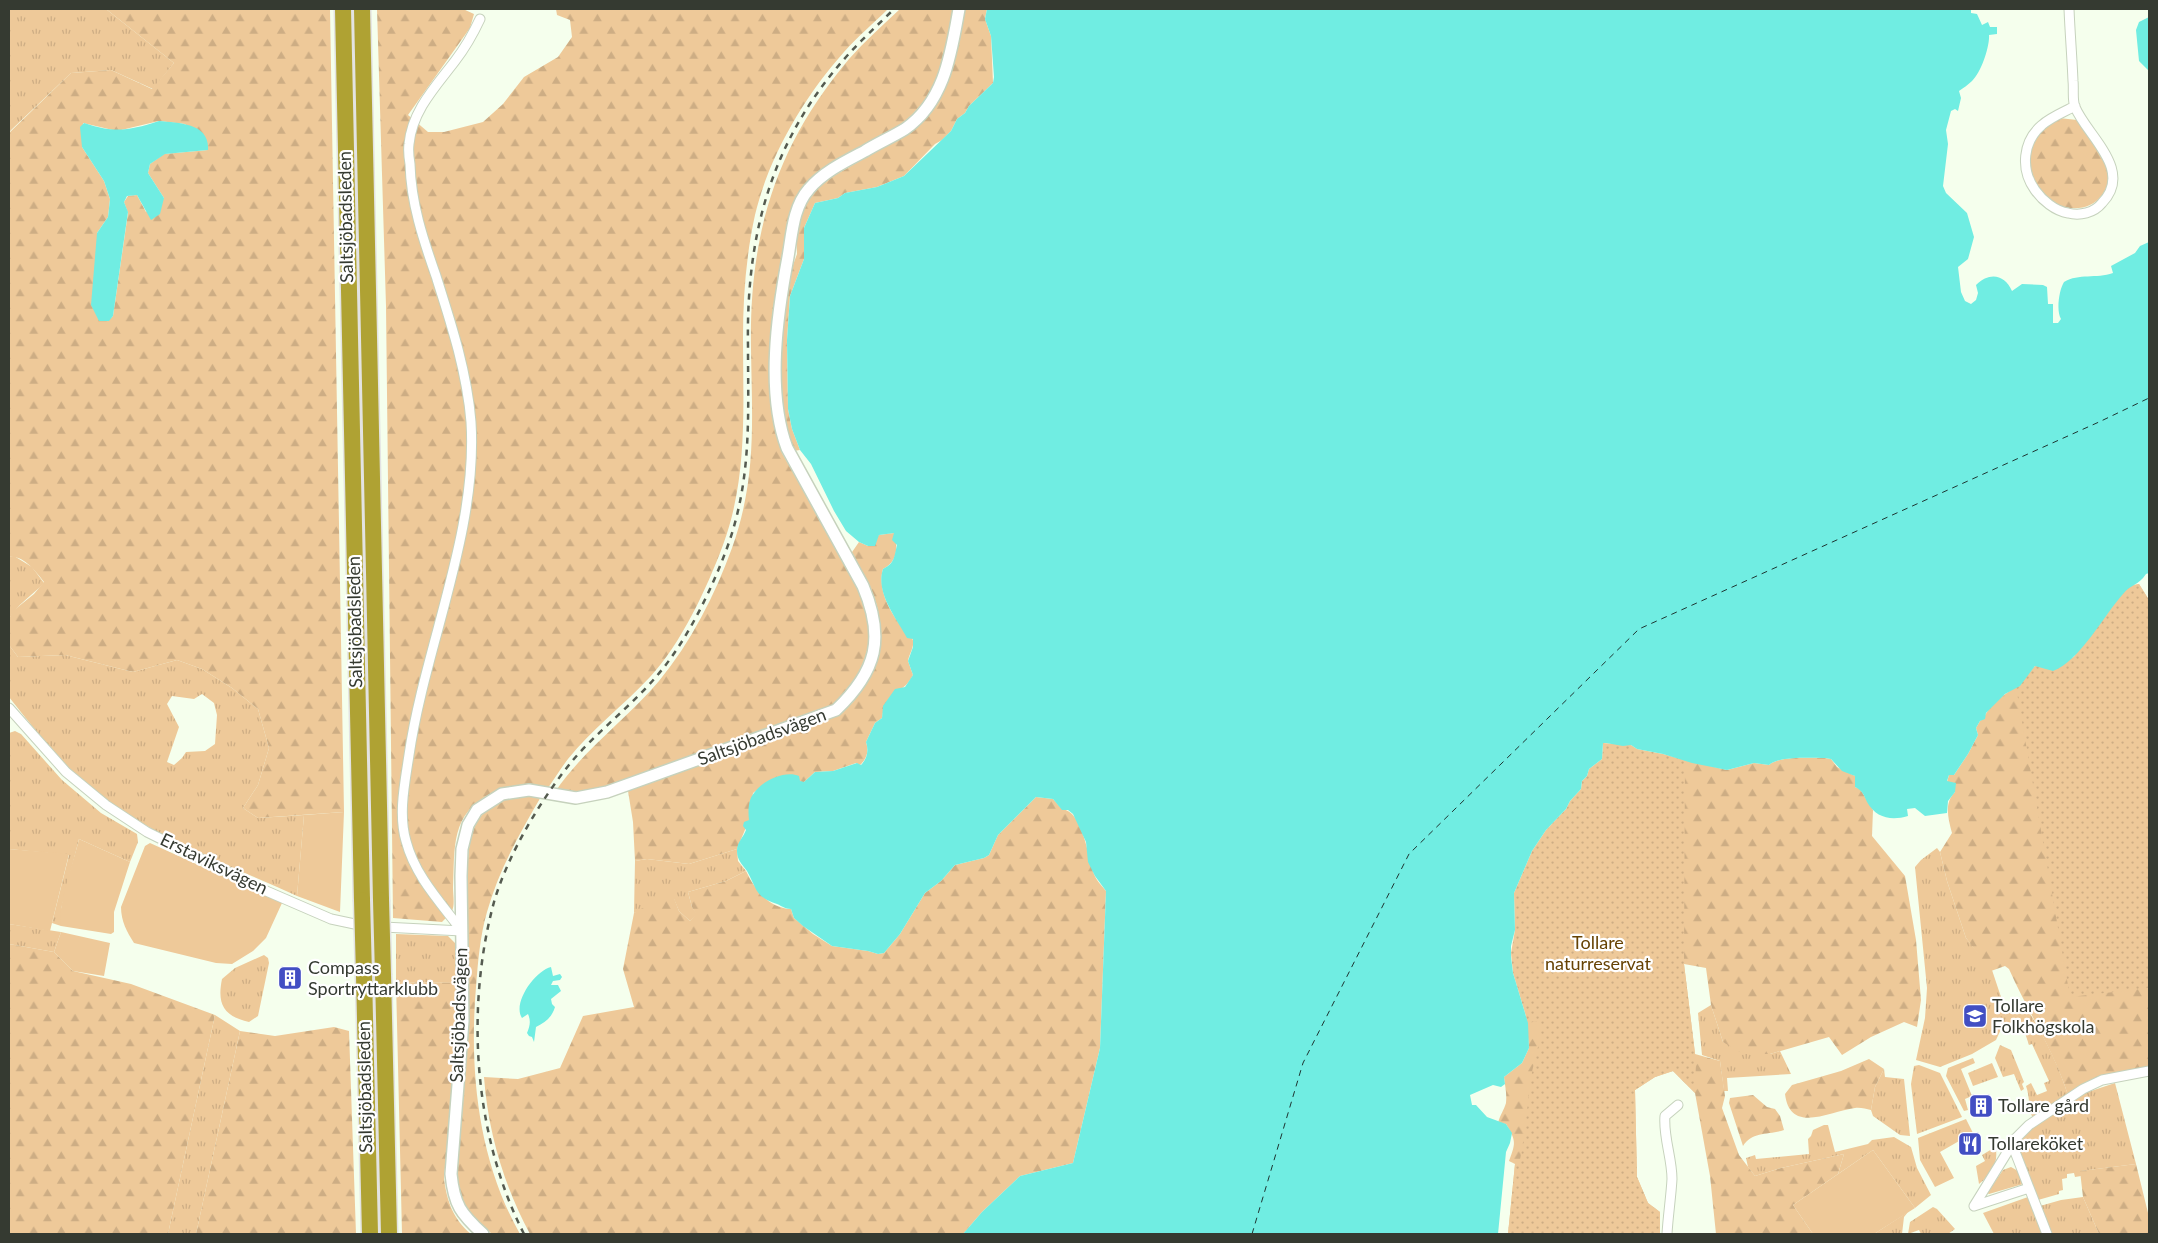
<svg xmlns="http://www.w3.org/2000/svg" width="2158" height="1243" font-family="Lato,sans-serif">
<style>
.grass{fill:url(#grass-tufts);fill-rule:evenodd}
.forest{fill:url(#forest-firs);fill-rule:evenodd}
.park{fill:url(#park-dots)}
.pitch{fill:#eec999}
.water{fill:#70ede2}
.lines{fill:none;stroke-linecap:round;stroke-linejoin:round}
.ferry{stroke:#1e3532;stroke-width:1;stroke-dasharray:6 5;stroke-linecap:butt}
.minor-casing{stroke:#c6d2bd;stroke-width:11}
.tertiary-casing{stroke:#c6d2bd;stroke-width:14}
.motorway-casing{stroke:#e3e3e2;stroke-width:19}
.minor{stroke:#fff;stroke-width:9}
.tertiary{stroke:#fff;stroke-width:11}
.motorway{stroke:#afa233;stroke-width:16}
.rail{stroke:#555b50;stroke-width:2.5;stroke-dasharray:6 6;stroke-linecap:butt}
.motorway-bridge-casing{stroke:#e3e3e2;stroke-width:19;stroke-linecap:butt}
.motorway-bridge{stroke:#afa233;stroke-width:16}
.labels{text-anchor:middle;stroke-width:4.5;stroke-linejoin:round;paint-order:stroke}
.street-label{font-size:18px;fill:#353a31;stroke:#fff}
.park-label{font-size:18px;fill:#664203;stroke:#fff}
.poi-label{font-size:18px;fill:#353a31;stroke:#fff;text-anchor:start}
</style>
<defs>
<pattern id="grass-tufts" width="24" height="20" patternUnits="userSpaceOnUse" patternTransform="scale(1.25)"><rect width="24" height="20" fill="#eec999"/><path d="M3 7l-1-3M5 7V3M7 7l1-3M15 17l-1-3M17 17v-4M19 17l1-3" fill="none" stroke="#cdad84"/></pattern>
<pattern id="forest-firs" width="22" height="20" patternUnits="userSpaceOnUse" patternTransform="scale(1.25)"><rect width="22" height="20" fill="#eec999"/><path d="M5 1l3.5 6h-7zM16 11l3.5 6h-7z" fill="#cdad84"/></pattern>
<pattern id="park-dots" width="8" height="8" patternUnits="userSpaceOnUse" patternTransform="scale(1.25)"><rect width="8" height="8" fill="#eec999"/><path d="M2 2h.1M6 6h.1" fill="none" stroke="#cdad84" stroke-width="1.8" stroke-linecap="round"/></pattern>
</defs>
<rect width="100%" height="100%" fill="#f5ffed"/>
<!-- grass -->
<path class="grass" d="M9,9H106L174,63L153,89L111,70L71,73L9,132Z
M14,556L32,567L44,583C33,595 17,604 9,619V557Z
M9,645L18,657L65,655L133,672L177,660L202,669L232,688L258,709L269,748L258,785L243,808L258,818L304,815L297,896C223,862 126,828 68,767C47,745 28,721 9,697ZM202,694L214,703L217,715L215,744L205,751L186,752L182,758L174,765L167,762L179,727L167,704L172,696L194,699Z
M15,731L21,734L62,780L101,813L137,834L138,842L130,862L79,839L61,909V926L52,923L69,855L9,849V733Z
M1937,848L1940,852L1947,881L1966,938L1992,970L2005,1009L2024,1004C2042,1032 2058,1063 2068,1095L2033,1119C2028,1107 2030,1097 2026,1086L2031,1083L2037,1095L2047,1091L2044,1083L2049,1081L2032,1044L2029,1045L2020,1018L2002,1027L1996,1040L1972,1054L1940,1067L1916,1060L1925,1018L1927,988L1915,867L1921,860Z
M737,849L738,861L746,871L726,881L688,892L692,907L697,914L690,921L679,911L674,899L634,913L635,861L647,859L689,864Z
M9,924L61,932L54,952L9,944Z
M396,934L448,936L455,943L457,983L396,982Z
M264,955L268,958L269,963L258,1016L249,1022C223,1016 217,1004 222,979L235,968Z
M1711,1005L1723,1042L1770,1054L1780,1051L1791,1074L1727,1078L1728,1091H1724L1720,1061L1702,1055L1698,1013Z
M215,1015L240,1031L196,1234H168Z
M2000,1045L2011,1050L2024,1082L2022,1084L2024,1089L2021,1091L2014,1074L2003,1077L1995,1058Z
M1973,1058L1975,1063L1961,1069L1972,1096L1965,1099L1968,1110L1964,1111L1946,1076L1948,1068Z
M1992,1063L1998,1077L1973,1086L1968,1073Z
M1919,1065L1940,1073L1962,1117L1917,1134L1911,1084L1914,1066Z
M1884,1069L1885,1077L1904,1079L1910,1136L1900,1135L1873,1116L1871,1110L1875,1087Z
M2115,1083L2136,1164L2081,1171V1176L2075,1177L2074,1173L2067,1174V1178L2062,1179L2063,1190L2059,1191V1194L2038,1200C2032,1184 2013,1150 2021,1134L2070,1101L2085,1093Z
M1966,1119L1973,1133L1940,1152L1954,1178L1935,1187L1920,1160L1918,1138Z
M1824,1125H1828L1835,1152L1868,1144L1872,1140L1894,1137L1911,1147L1917,1168L1931,1195L1915,1208L1873,1150L1838,1174L1844,1154L1781,1168L1755,1176L1748,1167L1746,1158L1755,1155L1756,1159L1809,1154L1808,1139L1811,1136L1813,1130Z
M1992,1149L1996,1150C1998,1165 1990,1175 1979,1184L1976,1166L1985,1161L1982,1155Z
M2011,1167L2018,1171L2023,1184L1989,1194L1987,1193L2003,1170Z
M2028,1197L2043,1234H1994L1983,1213Z
M2083,1197L2099,1234H2051L2040,1206L2061,1200Z
M1933,1207L1937,1209L1955,1229L1948,1234H1921L1919,1230L1908,1234L1910,1222Z
M1908,1212L1904,1217L1902,1234H1874Z"/>
<!-- forest -->
<path class="forest" d="M106,9H330L344,812L258,818L243,808L258,785L269,748L258,709L232,688L202,669L177,660L133,672L65,655L18,657L9,645V619L13,611L34,594L44,582C36,572 24,555 9,557V133L71,73L111,70L152,89L174,63ZM159,121L185,124L208,150L164,154L150,164L148,173L164,198L146,212L137,195L128,196L124,202L128,213L113,316L108,321L97,233L108,217L110,199L104,181L82,147L83,123L117,131Z
M377,9H463L474,14L470,28L408,115L428,132H444L483,122L503,104L524,77L558,57L572,37L570,20L557,15L556,9H888C874,23 857,37 844,52C804,97 769,156 755,215C746,256 743,297 743,339C743,409 748,477 723,545C707,588 681,644 650,677C624,705 592,729 568,759C561,768 555,778 548,788C529,783 510,784 492,793C450,814 455,847 453,888C453,894 455,905 452,911C449,915 445,919 442,922L393,918L386,306Z
M900,9H954C950,30 948,54 940,74C932,94 916,112 900,126L801,190L792,208L775,302L771,347L772,410L782,453L866,600C876,647 864,671 834,707L589,792H555C584,749 626,720 659,681C691,642 715,595 732,548C757,478 752,420 751,349C749,235 775,147 849,59C865,41 883,25 900,9Z
M963,9H987L985,19L991,36L993,83L969,106L965,113L957,119L951,131L942,140L935,144L904,176L877,187L845,193L838,198L815,203L804,228V259L790,296L787,340L788,409L792,429L800,450L793,451L782,418L780,345L786,284L797,254L796,232L799,217L812,192L830,178L910,132L925,118Z
M2059,118L2077,120C2088,135 2103,151 2108,169C2110,178 2108,187 2102,195C2087,216 2054,210 2039,191C2024,173 2025,143 2043,128C2047,124 2054,121 2059,118Z
M894,533C898,548 898,561 883,569C877,589 890,612 902,627C905,631 910,634 912,638C916,645 909,654 908,661L913,675C902,697 887,686 882,718L875,723L866,742C869,751 867,759 860,765L856,763L833,771L815,772L804,782L770,780L753,793L749,820L737,849L689,864L647,859L635,861L633,822L628,791L840,715C876,683 892,633 870,587C864,576 856,565 850,555L859,542L868,546L879,535Z
M2139,584L2149,600V1066L2098,1077L2068,1095C2054,1051 2028,1012 2009,969L2005,966L1991,971L1966,938L1947,881L1940,852L1952,833C1948,818 1944,803 1955,792L1947,782L1949,775H1954L1968,754L1978,735L1976,728L1980,721L1984,718C1993,692 2050,670 2074,657L2077,651L2135,585Z
M1825,758L1831,759L1837,767L1855,776V787L1860,789L1873,810L1872,836L1905,876L1916,940L1921,1000L1917,1027L1904,1022L1871,1037L1842,1055L1829,1037L1770,1054H1743L1723,1042L1711,1005L1706,968L1684,964L1695,1054L1720,1061L1725,1096L1722,1108L1739,1155L1755,1176L1781,1168L1844,1154L1838,1174L1793,1205L1813,1234H1716L1710,1176L1695,1093L1673,1071L1655,1077L1635,1090L1637,1177L1648,1203L1660,1212V1234H1508L1515,1164L1509,1161C1516,1143 1516,1140 1506,1124L1498,1123C1500,1115 1504,1110 1506,1103C1507,1093 1505,1086 1504,1077L1522,1063L1529,1048L1526,1017L1685,760L1727,770L1754,763L1769,765C1779,756 1810,758 1825,758Z
M529,795H542C520,833 499,869 487,912C480,936 478,962 476,987C469,1070 478,1160 520,1234H492L464,1209L455,1179L467,1005L468,859C471,816 487,800 529,795Z
M1036,797L1053,799L1062,809C1083,811 1088,858 1094,874C1096,880 1102,886 1106,891L1100,1048L1073,1163L1020,1176L982,1212L963,1234H530C504,1186 488,1132 484,1077L518,1079L560,1068L583,1016L634,1007L623,969L634,913L665,895L674,898L679,911L690,921L696,914L692,907L688,892L726,881L746,871C755,890 769,908 791,909L794,918L813,934L832,946L868,951L878,954L884,953L900,934L925,893L941,881L955,865L984,858L989,855L998,835Z
M9,944L54,952L73,971L131,984L215,1015L168,1234H9Z
M396,982L457,983L458,1022L444,1179C447,1201 453,1219 471,1234H402Z
M334,1027L349,1031L356,1234H196L240,1031L275,1036Z
M1869,1059L1884,1069L1875,1087L1871,1110C1866,1109 1860,1107 1855,1108C1830,1111 1790,1135 1785,1094L1792,1085L1841,1071Z
M1753,1095L1767,1107L1775,1109L1780,1116L1784,1130C1769,1135 1752,1131 1743,1146L1729,1103L1730,1098Z
M2136,1164L2149,1217V1234H2099L2083,1197L2080,1171Z"/>
<!-- park -->
<path class="park" d="M2139,584L2149,600V988L2070,997L2016,687L2035,666L2071,659L2075,656L2122,587Z
M1603,743L1631,745L1637,749L1663,754L1685,760L1684,964L1696,1061L1695,1093L1673,1071L1655,1077L1635,1090L1637,1177L1648,1203L1660,1212V1234H1508L1515,1164L1519,1165C1525,1136 1527,1107 1531,1077C1534,1059 1543,1040 1538,1021L1528,1023L1513,973L1511,953L1515,930L1514,893L1532,851L1546,830L1566,809L1570,801L1581,789L1582,781L1587,776L1589,769L1602,759Z"/>
<!-- pitch -->
<path class="pitch" d="M344,812L340,912L297,896L304,815Z
M79,839L130,862L114,912V932L111,934L61,926C56,911 75,857 79,839Z
M150,843L282,903L266,938L253,951L232,964L216,963L134,943C127,932 121,921 121,907L145,846Z
M9,849L69,854L50,931L9,924Z
M61,932L110,943L104,976L73,971L54,952Z
M1873,1150L1915,1208L1874,1234H1813L1793,1205Z"/>
<!-- water -->
<path class="water" d="M987,9H1971V13L1977,14L1982,25L1988,22L1990,27H1997V34L1989,35C1990,46 1981,73 1972,81C1968,85 1963,88 1959,91L1961,98L1958,111L1955,109L1951,111L1946,130L1948,144L1943,186L1946,193L1967,213L1974,237L1968,259L1958,267L1961,292L1965,301L1971,304L1976,300L1978,293L1976,285C1990,271 2005,275 2012,291L2022,284L2043,285L2047,287L2048,304H2053V323H2058L2061,319C2056,311 2059,290 2064,282C2079,273 2096,279 2113,273L2111,266L2135,253L2140,246L2149,242V573L2146,574C2138,586 2131,584 2123,594C2104,615 2080,661 2053,671L2035,666L2020,686L2005,694L1986,713L1985,719L1980,721L1976,728L1978,735L1968,754L1954,775H1949L1947,781L1956,783L1955,792L1948,801L1947,813L1925,816L1915,808L1907,809L1908,816C1891,821 1876,818 1867,802C1864,795 1862,790 1855,787V776L1842,771L1831,759L1825,758C1810,758 1779,756 1769,765L1754,763L1727,770L1692,763L1663,754L1637,749L1631,745L1623,746L1606,743H1603L1602,759L1589,769L1587,776L1582,781L1581,789L1570,801L1566,809L1546,830L1532,851L1514,893L1515,930L1511,946V957L1513,973L1528,1023L1529,1048L1522,1063L1504,1077L1505,1084L1501,1087L1493,1085L1470,1095L1472,1105H1476L1487,1117L1506,1124L1512,1133L1510,1143L1506,1152L1498,1234H963L982,1212L1020,1176L1073,1163L1100,1048L1106,891L1095,876L1088,862L1086,842L1073,814L1068,810H1062L1053,799L1036,797L998,835L989,855L984,858L955,865L941,881L925,893L900,934L884,953L878,954L868,951L832,946L803,926L794,918L791,909C785,909 782,906 777,904C755,897 757,889 747,871C742,864 737,860 737,851C737,842 743,838 746,830L743,826L744,822L749,820C748,811 748,800 754,793C762,781 785,770 799,776L800,781L804,782L815,772L833,771L857,763L861,765C867,759 869,751 866,742L875,723L882,718L883,706L895,689L905,687L913,675L908,661L913,647V639L907,638C897,619 875,593 883,569C895,563 894,557 897,545L892,540L894,533L879,535L875,546H868L859,542L846,531L834,511L811,464L800,450L792,429L788,409L787,340L790,296L804,259V228L815,203L838,198L845,193L877,187L904,176L951,131L957,119L965,113L969,106L993,83L994,77L991,36L985,19Z
M2149,17V71L2139,61L2136,30L2139,22Z
M159,121C179,123 210,123 208,150L165,154L150,164L148,173L164,198L160,214L151,220L137,195L127,196L124,202L128,212L113,316L109,321H99L91,305L97,233L108,217L110,199L104,181L82,147L80,127L84,123C114,133 128,131 159,121Z
M551,967L553,976L560,974L562,977L560,980L553,981L551,985H558L561,991L551,999L552,1004L555,1007C552,1017 546,1022 536,1027L534,1042L532,1037L529,1036L527,1033C530,1026 531,1021 528,1014L522,1018C512,1003 535,971 551,967Z"/>
<g class="lines">
<!-- ferry -->
<path class="ferry" d="M1252,1234L1303,1063L1409,854L1639,629L2099,422L2149,398"/>
<defs>
<path id="minor" d="M2069,9C2070,33 2072,57 2073,81C2074,88 2072,100 2075,107C2087,136 2134,170 2102,203C2094,213 2080,216 2068,213C2055,211 2042,200 2035,190C2020,169 2023,141 2042,125C2051,117 2064,112 2075,106
M9,708L66,772L106,805L147,832L264,890L331,919L364,926L462,931
M462,931C441,903 415,876 406,841C398,814 405,782 409,755C425,646 478,532 471,422C467,372 451,323 436,276C423,239 411,203 410,164C409,158 408,151 409,144C412,111 436,86 455,61C465,48 473,34 480,19
M2012,1144L2047,1234
M1974,1206L2016,1138L2029,1125L2083,1089L2102,1080L2149,1071
M1974,1206L2029,1188
M1667,1234C1668,1216 1671,1197 1672,1179C1672,1158 1663,1136 1665,1116L1678,1105"/>
<path id="tertiary" d="M483,1234C461,1214 454,1205 451,1174L463,1021L461,876L462,849L468,825L477,810L502,794L529,790L576,798L607,792L836,710C877,671 885,638 863,586L787,448C766,392 777,315 788,257C792,234 793,207 809,189C823,172 846,161 865,151C878,143 892,137 905,129C945,101 951,53 959,9"/>
<path id="motorway" d="M343,9L362,900
M362,9L381,900
M364,975L370,1234
M383,975L389,1234"/>
</defs>
<!-- minor casing -->
<use href="#minor" class="minor-casing"/>
<!-- tertiary casing -->
<use href="#tertiary" class="tertiary-casing"/>
<!-- motorway casing -->
<use href="#motorway" class="motorway-casing"/>
<!-- minor -->
<use href="#minor" class="minor"/>
<!-- tertiary -->
<use href="#tertiary" class="tertiary"/>
<!-- motorway -->
<use href="#motorway" class="motorway"/>
<!-- rail -->
<path class="rail" d="M524,1234C474,1136 465,1009 494,902C508,854 541,799 573,760C598,731 630,707 655,678C686,643 711,591 727,548C752,479 748,417 748,346C746,235 771,141 846,57C861,40 878,25 894,9"/>
<defs>
<path id="motorway-bridge" d="M362,900L364,975
M381,900L383,975"/>
</defs>
<!-- motorway-bridge casing -->
<use href="#motorway-bridge" class="motorway-bridge-casing"/>
<!-- motorway-bridge -->
<use href="#motorway-bridge" class="motorway-bridge"/>
</g>
<!-- icons -->
<defs>
<symbol id="building-square" viewBox="-11 -11 22 22"><rect x="-9" y="-9" width="18" height="18" rx="4" fill="#424ec3" stroke="#fff"/><path d="M-4-6H4V6H1V3H-1V6H-4ZM-2.5-4.3h1.7v1.8h-1.7ZM.8-4.3h1.7v1.8H.8ZM-2.5-1h1.7V.8h-1.7ZM.8-1h1.7V.8H.8Z" fill="#fff"/></symbol>
<symbol id="university-square" viewBox="-11 -11 22 22"><rect x="-9" y="-9" width="18" height="18" rx="4" fill="#424ec3" stroke="#fff"/><path d="M0-5L7-2L0 1L-7-2ZM-4 1L0 2.5L4 1V4Q0 6-4 4Z" fill="#fff"/></symbol>
<symbol id="restaurant-square" viewBox="-11 -11 22 22"><rect x="-9" y="-9" width="18" height="18" rx="4" fill="#424ec3" stroke="#fff"/><path d="M-5-6h1v4h1v-4h1v4h1v-4h1v5L-1.5 .5V6h-2V.5L-5-1ZM5-6V6H3V1.5H1.5Q1.5-4 5-6Z" fill="#fff"/></symbol>
</defs>
<g fill-rule="evenodd">
<use href="#building-square" x="276" y="964" width="28" height="28"/>
<use href="#university-square" x="1961" y="1002" width="28" height="28"/>
<use href="#building-square" x="1967" y="1092" width="28" height="28"/>
<use href="#restaurant-square" x="1956" y="1130" width="28" height="28"/>
</g>
<g class="labels">
<!-- street labels -->
<g class="street-label">
<text transform="translate(346 217) rotate(-91)" y="6">Saltsjöbadsleden</text>
<text transform="translate(355 622) rotate(-91)" y="6">Saltsjöbadsleden</text>
<text transform="translate(762 737) rotate(-20)" y="6">Saltsjöbadsvägen</text>
<text transform="translate(214 864) rotate(26)" y="6">Erstaviksvägen</text>
<text transform="translate(459 1015) rotate(-88)" y="6">Saltsjöbadsvägen</text>
<text transform="translate(365 1087) rotate(-91)" y="6">Saltsjöbadsleden</text>
</g>
<!-- park labels -->
<g class="park-label">
<text x="1598" y="949">Tollare<tspan x="1598" dy="21">naturreservat</tspan></text>
</g>
<!-- poi labels -->
<g class="poi-label">
<text x="308" y="974">Compass<tspan x="308" dy="21">Sportryttarklubb</tspan></text>
<text x="1992" y="1012">Tollare<tspan x="1992" dy="21">Folkhögskola</tspan></text>
<text x="1998" y="1112">Tollare gård</text>
<text x="1988" y="1150">Tollareköket</text>
</g>
</g>
<!-- border -->
<rect width="2158" height="1243" fill="none" stroke="#353a31" stroke-width="20"/>
</svg>
